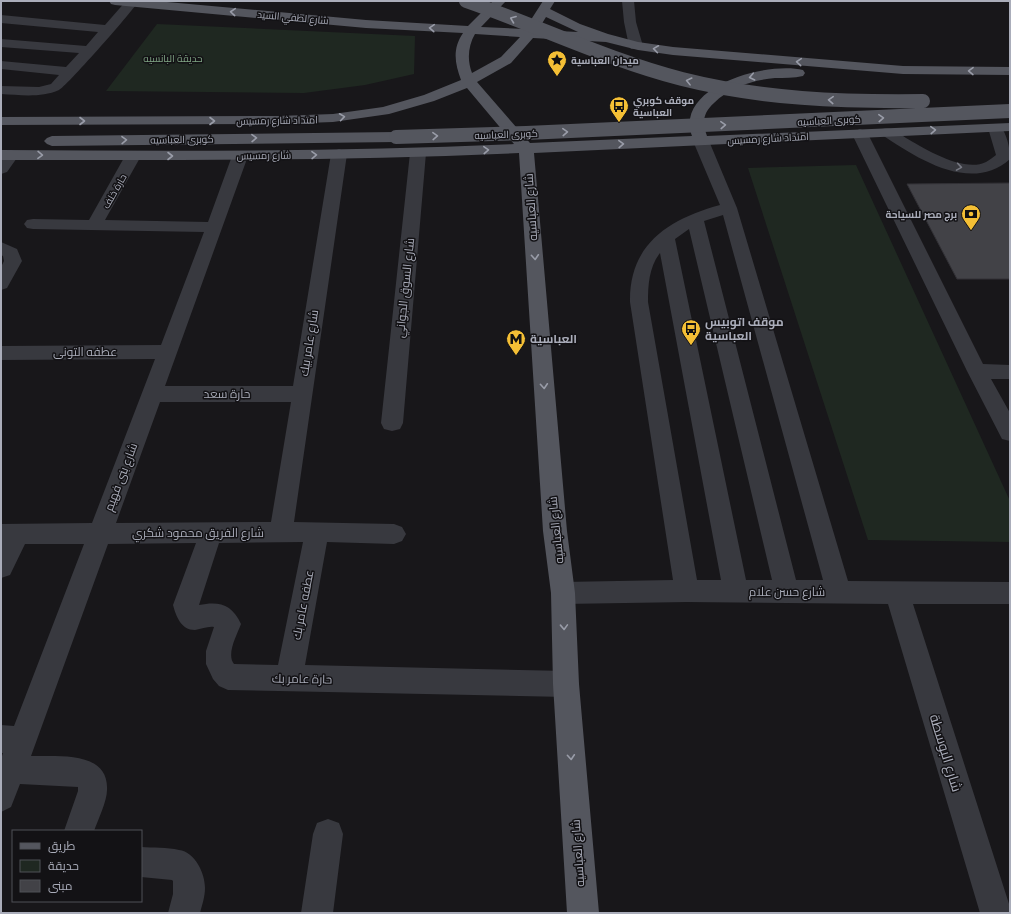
<svg xmlns="http://www.w3.org/2000/svg" width="1011" height="914" font-family="'Titillium Web',Cairo,sans-serif">
<style>
.green{fill:#1f2821}
.building{fill:#424247;stroke:#323136}
.lines{fill:none;stroke-linecap:round;stroke-linejoin:round}
.minor{fill:#38393f;fill-rule:evenodd}
.major{fill:#54565e;fill-rule:evenodd}
.major-bridge{stroke:#54565e;stroke-width:14}
.oneway{stroke:#999ca8}
.oneway2{stroke:#777983}
.labels{text-anchor:middle;stroke-width:3;stroke-linejoin:round;paint-order:stroke}
.far-street-label{font-size:10px;fill:#aaadba;stroke:#131215}
.far-park-label{font-size:10px;fill:#80a585;stroke:#131215}
.far-poi-label{font-size:10px;font-weight:bold;fill:#aaadba;stroke:#131215;text-anchor:start}
.street-label{font-size:12px;fill:#aaadba;stroke:#131215}
.poi-label{font-size:12px;font-weight:bold;fill:#aaadba;stroke:#131215;text-anchor:start}
.near-street-label{font-size:14px;fill:#aaadba;stroke:#131215}
</style>
<rect width="100%" height="100%" fill="#18171a"/>
<!-- green -->
<path class="green" d="M157,24L415,36L414,74L365,85L304,93L106,91Z
M856,165L1010,501V542L868,540L748,168Z"/>
<!-- building -->
<path class="building" d="M1010,183V279H957L907,184Z"/>
<g class="lines">
<!-- minor -->
<path class="minor" d="M126,1L138,2C131,13 65,88 59,90C41,98 20,95 1,94V86L39,87L51,84L59,75L1,69V61L66,67L79,53L1,47V39L86,46L98,32L1,23V15L105,25Z
M622,1H634L636,22L643,46L641,49H631L629,46L624,22Z
M995,124L1000,125C1007,135 1010,147 1010,159C971,194 917,158 882,135L879,132L882,129C892,126 898,133 906,138C925,149 964,173 986,162C990,160 993,157 996,155L988,128L990,125Z
M860,129L865,131L868,134L983,364L1010,365V379H991L1010,413V441L1002,439L967,371L852,134L855,131Z
M701,136L706,138L709,141L737,208L848,581L1010,582V604H913L1010,907V913H980L888,604L687,602L563,604L554,601L551,593L554,585L563,582L673,580L630,302C629,244 669,219 720,205L693,141L696,138ZM723,215L823,580H796L704,221ZM689,229L772,580H746L675,239ZM660,253L721,580H697L648,302C648,285 649,267 660,253Z
M418,148L423,150L426,153L403,423L400,429L392,431L384,429L381,423L410,153L413,150Z
M339,149L344,151L347,154L294,522L394,524L402,527L406,534L402,541L394,544L327,542L305,665L566,671L575,675L579,684L575,693L566,697L228,690L219,686L213,679L206,664V651L214,627C208,626 202,629 195,630C181,630 176,616 173,605L196,543L108,544L31,756C57,757 109,750 107,790C107,801 98,820 94,831H64L78,791V787L20,784L11,807L1,812V759L3,753H1V725L14,726L84,544H25L10,575L1,578V524L92,523L155,359L1,360V346L161,345L204,232L33,229L27,228L24,224L27,220L33,219L89,220L125,156L127,153L133,151L139,153L141,156L105,220L208,222L232,156L234,153L240,151L246,153L248,156L165,386H293L331,154L334,151ZM160,402H291L271,522L116,523ZM303,542L278,665L234,664C226,654 237,635 241,624C232,604 219,601 199,605L219,543Z
M11,150L17,152L19,155L7,172L1,174V158L5,152Z
M1,242L17,249L22,261L7,288L1,290V267L4,261L3,256L1,255Z
M328,819L339,823L343,834L333,913H301L313,834L317,823Z
M141,847C153,848 167,847 179,850C195,852 205,873 205,888C205,897 202,905 200,913H168L173,894V881L172,880L141,877Z"/>
<!-- major -->
<path class="major" d="M109,1H156L366,20L468,26L493,1H506L481,27L525,29L543,1H555L550,9L580,24L608,34L638,42L673,47L903,66L1010,67V75L903,74L673,55L638,50L606,42L533,38L511,63L477,82L530,143L692,136C674,86 768,61 803,70L805,73L803,76C794,78 784,78 775,78C753,80 730,87 714,103C703,113 702,122 707,136L1010,123V131L534,153L567,531L575,593L579,684L599,913H567L553,684L551,593L543,531L519,153C346,161 174,160 1,160V150C172,151 343,152 514,144L467,88L434,101L389,114L333,122L279,124L1,125V117L279,116L333,114L383,107L424,95L461,80C455,64 452,49 463,33L366,28L115,5L111,4ZM546,17L578,32L538,30ZM475,34L520,37L501,57L472,73C467,60 468,46 475,34Z
M396,132L401,134L404,137L401,140L396,142L52,146L47,144L44,141L47,138L52,136Z"/>
<!-- major-bridge -->
<path class="major-bridge" d="M466,1C538,26 608,60 682,79C761,99 842,102 923,101
M396,137L526,133L1010,111"/>
</g>
<!-- one-way arrows -->
<defs><path id="oneway-chevron" d="M-2-3.5L2.5 0L-2 3.5" fill="none" stroke-width="1.6" stroke-linecap="round" stroke-linejoin="round"/></defs>
<g class="oneway">
<use href="#oneway-chevron" transform="translate(233 12) rotate(-175)"/>
<use href="#oneway-chevron" transform="translate(513 19) rotate(-159)"/>
<use href="#oneway-chevron" transform="translate(432 28) rotate(-176)"/>
<use href="#oneway-chevron" transform="translate(656 49) rotate(-172)"/>
<use href="#oneway-chevron" transform="translate(799 62) rotate(-175)"/>
<use href="#oneway-chevron" transform="translate(971 71) rotate(-179)"/>
<use href="#oneway-chevron" transform="translate(752 77) rotate(168)"/>
<use href="#oneway-chevron" transform="translate(689 81) rotate(-166)"/>
<use href="#oneway-chevron" transform="translate(831 100) rotate(-177)"/>
<use href="#oneway-chevron" transform="translate(342 117) rotate(-8)"/>
<use href="#oneway-chevron" transform="translate(881 118) rotate(-3)"/>
<use href="#oneway-chevron" transform="translate(82 121)"/>
<use href="#oneway-chevron" transform="translate(212 121)"/>
<use href="#oneway-chevron" transform="translate(723 125) rotate(-3)"/>
<use href="#oneway-chevron" transform="translate(933 130) rotate(-3)"/>
<use href="#oneway-chevron" transform="translate(565 132) rotate(-3)"/>
<use href="#oneway-chevron" transform="translate(435 136) rotate(-2)"/>
<use href="#oneway-chevron" transform="translate(254 138) rotate(-1)"/>
<use href="#oneway-chevron" transform="translate(124 140) rotate(-1)"/>
<use href="#oneway-chevron" transform="translate(621 144) rotate(-2)"/>
<use href="#oneway-chevron" transform="translate(486 150) rotate(-3)"/>
<use href="#oneway-chevron" transform="translate(40 155) rotate(1)"/>
<use href="#oneway-chevron" transform="translate(314 155) rotate(-1)"/>
<use href="#oneway-chevron" transform="translate(170 156)"/>
<use href="#oneway-chevron" transform="translate(535 257) rotate(86)"/>
<use href="#oneway-chevron" transform="translate(544 386) rotate(86)"/>
<use href="#oneway-chevron" transform="translate(564 627) rotate(88)"/>
<use href="#oneway-chevron" transform="translate(571 757) rotate(86)"/>
</g>
<use class="oneway2" href="#oneway-chevron" transform="translate(959 167) rotate(9)"/>
<!-- icons -->
<defs>
<symbol id="sight-pin" viewBox="-11 -11 22 30"><path d="M0 17L-7.5 6A9.5 9.5 0 1 1 7.5 6Z" fill="#f4bf35" stroke="#131215"/><path d="M0-6L1.8-2.2L6-1.7L2.9 1.2L3.7 5.4L0 3.3L-3.7 5.4L-2.9 1.2L-6-1.7L-1.8-2.2Z" fill="#111"/></symbol>
<symbol id="bus-pin" viewBox="-11 -11 22 30"><path d="M0 17L-7.5 6A9.5 9.5 0 1 1 7.5 6Z" fill="#f4bf35" stroke="#131215"/><path d="M-5-6H5V4H4V6H2V4H-2V6H-4V4H-5ZM-3.5-4V0h7V-4ZM-3.5 1.2v1.5H-2V1.2ZM2 1.2v1.5H3.5V1.2Z" fill="#111"/></symbol>
<symbol id="bank-pin" viewBox="-11 -11 22 30"><path d="M0 17L-7.5 6A9.5 9.5 0 1 1 7.5 6Z" fill="#f4bf35" stroke="#131215"/><path d="M-6-4H6V4H-6ZM0-2.3a2.3 2.3 0 1 0 0 4.6a2.3 2.3 0 1 0 0-4.6Z" fill="#111"/></symbol>
<symbol id="metro-pin" viewBox="-11 -11 22 30"><path d="M0 17L-7.5 6A9.5 9.5 0 1 1 7.5 6Z" fill="#f4bf35" stroke="#131215"/><path d="M-5.5 5V-5H-3L0 0L3-5H5.5V5H3V-.5L0 4L-3-.5V5Z" fill="#111"/></symbol>
</defs>
<g fill-rule="evenodd">
<use href="#sight-pin" x="546" y="49" width="22" height="30"/>
<use href="#bus-pin" x="608" y="95" width="22" height="30"/>
<use href="#bank-pin" x="960" y="203" width="22" height="30"/>
<use href="#bus-pin" x="680" y="318" width="22" height="30"/>
<use href="#metro-pin" x="505" y="328" width="22" height="30"/>
</g>
<g class="labels">
<!-- far-street labels -->
<g class="far-street-label">
<text transform="translate(293 17) rotate(5)" y="4">شارع لطفي السيد</text>
<text transform="translate(277 120) rotate(-1)" y="4">امتداد شارع رمسيس</text>
<text transform="translate(829 120) rotate(-3)" y="4">كوبرى العباسيه</text>
<text transform="translate(506 134) rotate(-2)" y="4">كوبرى العباسيه</text>
<text transform="translate(768 138) rotate(-3)" y="4">امتداد شارع رمسيس</text>
<text transform="translate(182 139) rotate(-1)" y="4">كوبرى العباسيه</text>
<text transform="translate(264 155) rotate(-1)" y="4">شارع رمسيس</text>
<text transform="translate(114 191) rotate(-60)" y="4">حارة خلف</text>
</g>
<!-- far-park labels -->
<g class="far-park-label">
<text x="173" y="62">حديقة البانسيه</text>
</g>
<!-- far-poi labels -->
<g class="far-poi-label">
<text x="571" y="64">ميدان العباسية</text>
<text x="633" y="104">موقف كوبري<tspan x="633" dy="12">العباسية</tspan></text>
<text x="957" y="218" text-anchor="end">برج مصر للسياحة</text>
</g>
<!-- street labels -->
<g class="street-label">
<text transform="translate(531 207) rotate(-94)" y="4">شارع العباسيه</text>
<text transform="translate(405 288) rotate(-84)" y="4">شارع السوق الجواني</text>
<text transform="translate(309 343) rotate(-81)" y="4">شارع عامر بيك</text>
<text x="85" y="356">عطفه التونى</text>
<text x="227" y="398">حارة سعد</text>
<text transform="translate(121 477) rotate(-69)" y="4">شارع بنى فهيم</text>
<text transform="translate(556 530) rotate(-96)" y="4">شارع العباسيه</text>
<text x="198" y="537">شارع الفريق محمود شكري</text>
<text x="787" y="596">شارع حسن علام</text>
<text transform="translate(303 605) rotate(-79)" y="4">عطفه عامر بك</text>
<text transform="translate(302 679) rotate(1)" y="4">حارة عامر بك</text>
<text transform="translate(578 853) rotate(-94)" y="4">شارع العباسيه</text>
</g>
<!-- poi labels -->
<g class="poi-label">
<text x="705" y="326">موقف اتوبيس<tspan x="705" dy="14">العباسية</tspan></text>
<text x="530" y="343">العباسية</text>
</g>
<!-- near-street labels -->
<g class="near-street-label">
<text transform="translate(946 753) rotate(73)" y="5">شارع البوسطة</text>
</g>
</g>
<!-- border -->
<rect width="1011" height="914" fill="none" stroke="#aaadba" stroke-width="4"/>
<!-- legend -->
<rect x="12" y="830" width="130" height="72" fill="#131215" stroke="#4f5057"/>
<rect x="20" y="843" width="20" height="6" fill="#54565e" stroke="#4f5057"/>
<text x="48" y="850" font-size="12" fill="#aaadba">طريق</text>
<rect x="20" y="860" width="20" height="12" fill="#1f2821" stroke="#4f5057"/>
<text x="48" y="870" font-size="12" fill="#aaadba">حديقة</text>
<rect x="20" y="880" width="20" height="12" fill="#424247" stroke="#4f5057"/>
<text x="48" y="890" font-size="12" fill="#aaadba">مبنى</text>
</svg>
